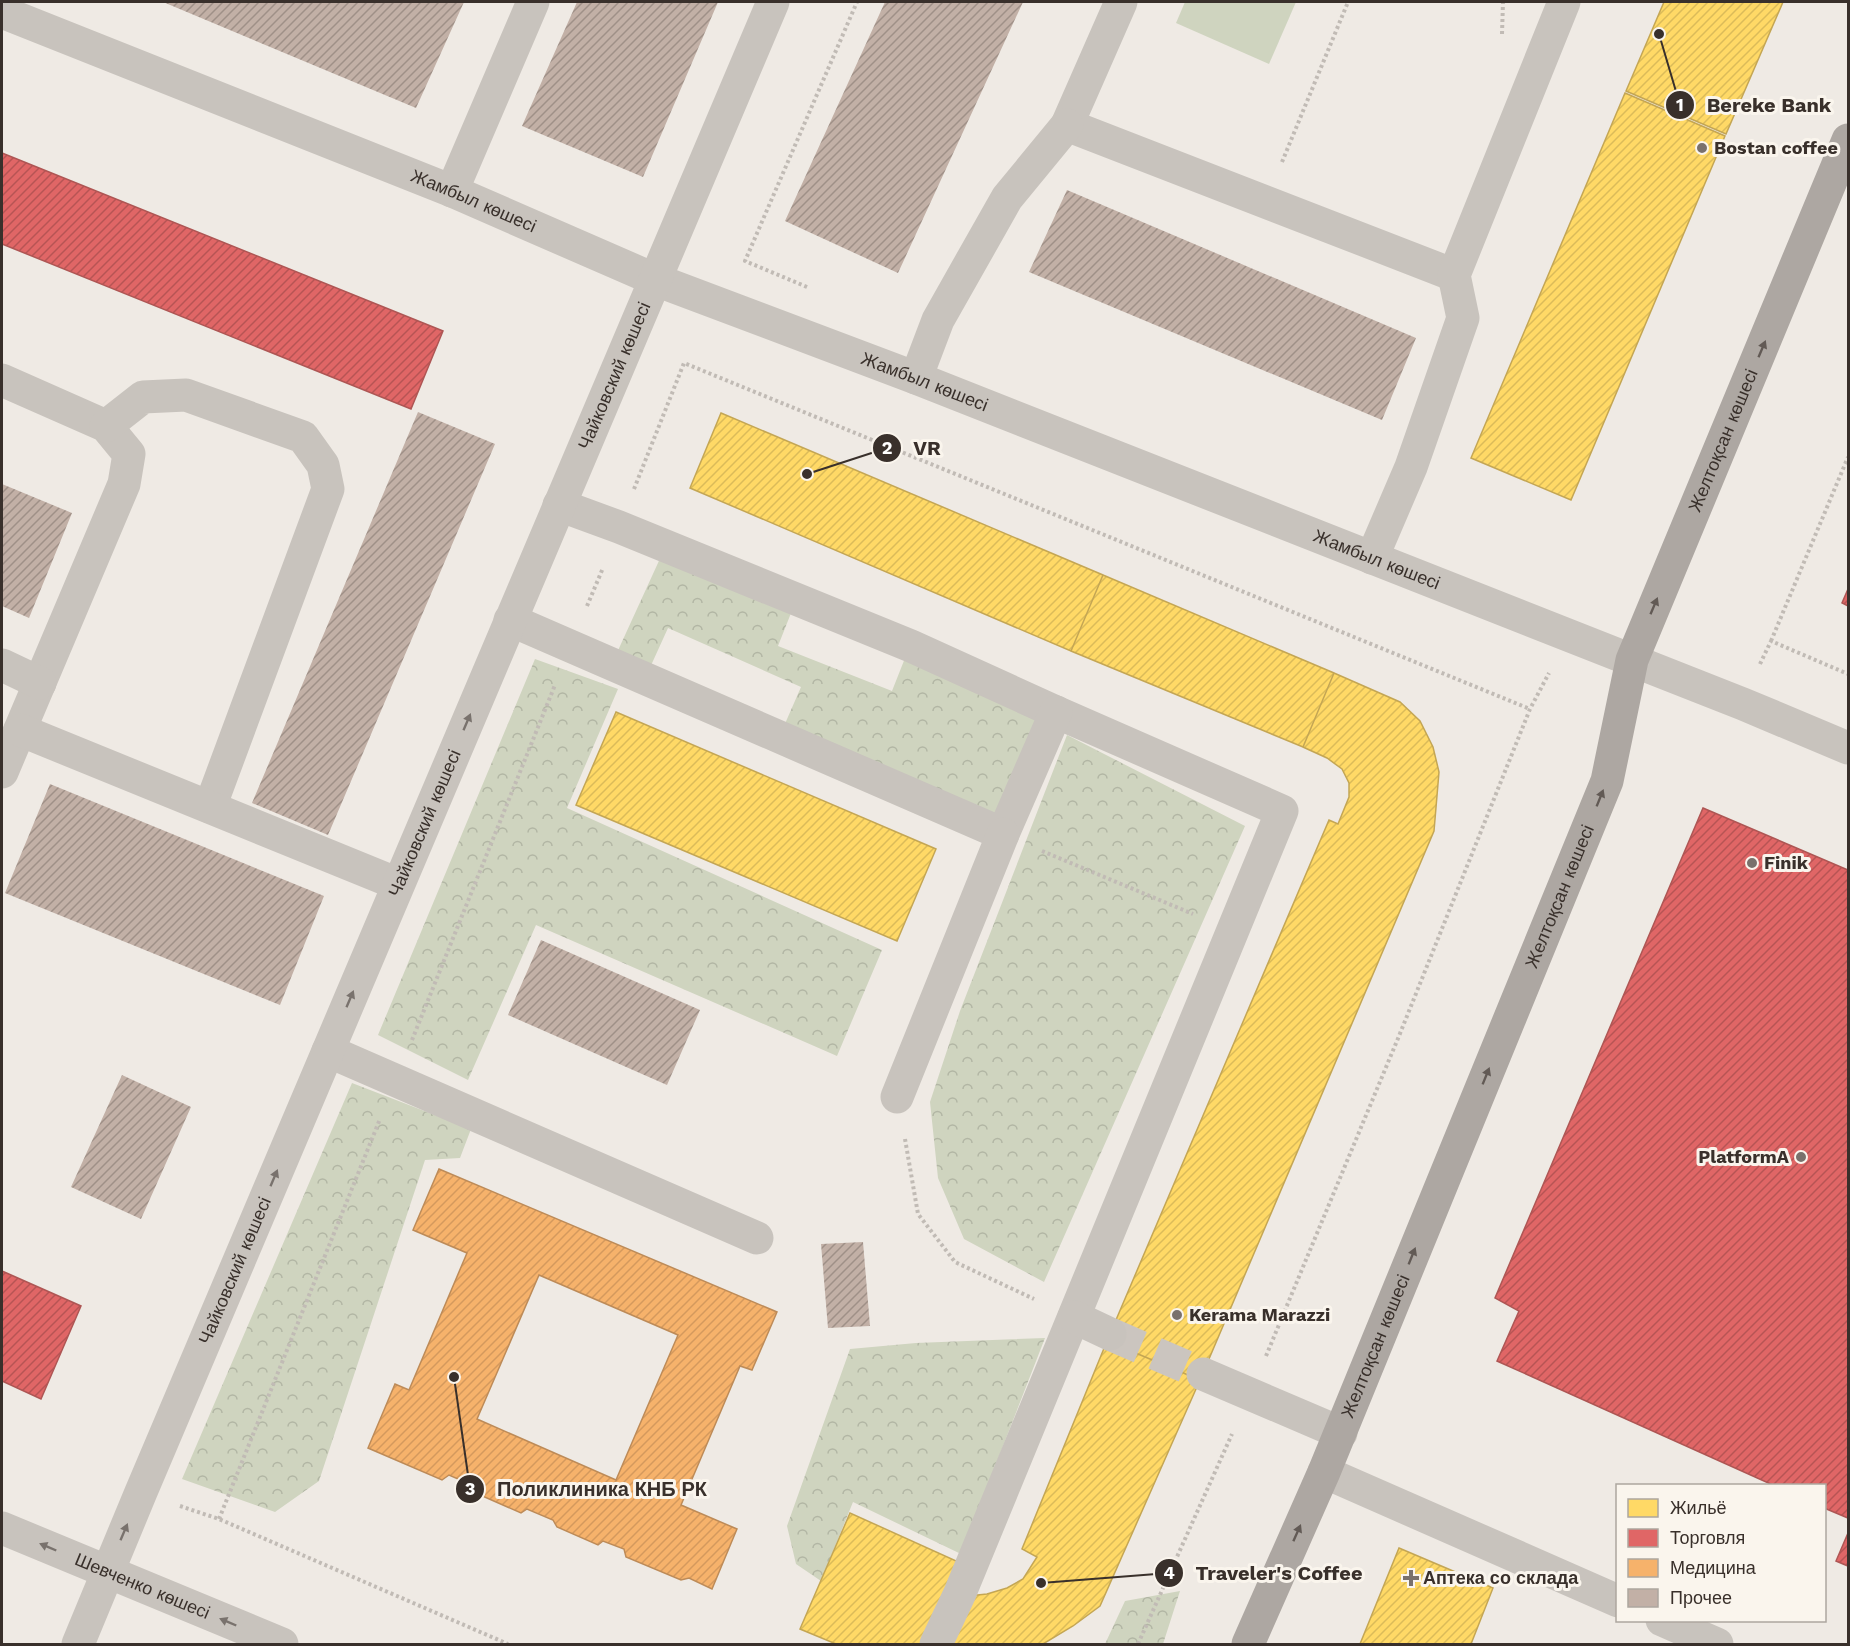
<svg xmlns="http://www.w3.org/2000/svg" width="1850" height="1646" font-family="'Work Sans',sans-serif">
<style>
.green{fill:#cfd4bf}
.forest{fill:url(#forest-crowns)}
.homes{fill:url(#homes-hatch);stroke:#c4a654;stroke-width:1.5}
.shops{fill:url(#shops-hatch);stroke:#ae5654;stroke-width:1.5}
.health{fill:url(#health-hatch);stroke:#bd8b58;stroke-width:1.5;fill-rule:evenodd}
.building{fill:url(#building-hatch)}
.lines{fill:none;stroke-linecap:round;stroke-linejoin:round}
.minor-tunnel{stroke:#cbc5bf;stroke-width:33;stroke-dasharray:33 16;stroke-linecap:butt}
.path{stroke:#c1bbb5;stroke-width:4;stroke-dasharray:3 3;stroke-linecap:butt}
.minor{stroke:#c8c3bd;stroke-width:33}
.major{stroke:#ada7a2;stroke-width:33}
.oneway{fill:#625a55}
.oneway2{fill:#79726d}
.poi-dot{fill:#79716c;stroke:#faf5ed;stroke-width:2}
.labels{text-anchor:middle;stroke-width:6;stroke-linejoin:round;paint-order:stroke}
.poi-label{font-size:18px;font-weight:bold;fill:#39302b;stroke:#faf5ed;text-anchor:start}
.street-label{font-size:18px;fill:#39302b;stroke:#faf5ed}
.leader{fill:none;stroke:#39302b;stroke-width:2}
.callout-dot{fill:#39302b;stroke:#faf5ed;stroke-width:2}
.mark-label{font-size:18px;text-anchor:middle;font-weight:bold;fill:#fff}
.callout-label{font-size:20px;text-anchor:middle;font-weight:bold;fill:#39302b;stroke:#faf5ed;stroke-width:6;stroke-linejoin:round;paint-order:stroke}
</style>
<defs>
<pattern id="forest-crowns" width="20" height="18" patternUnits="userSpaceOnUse" patternTransform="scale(1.5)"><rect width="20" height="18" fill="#cfd4bf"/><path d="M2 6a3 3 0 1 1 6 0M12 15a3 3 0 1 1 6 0" fill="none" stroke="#b2b6a4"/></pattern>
<pattern id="homes-hatch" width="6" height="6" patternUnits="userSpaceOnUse" patternTransform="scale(1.5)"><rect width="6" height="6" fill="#ffd966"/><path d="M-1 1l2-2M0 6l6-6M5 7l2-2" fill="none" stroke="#dbbb59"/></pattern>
<pattern id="shops-hatch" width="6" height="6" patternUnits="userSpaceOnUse" patternTransform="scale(1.5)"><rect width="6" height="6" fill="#e06666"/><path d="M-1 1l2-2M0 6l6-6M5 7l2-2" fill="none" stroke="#b75454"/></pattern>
<pattern id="health-hatch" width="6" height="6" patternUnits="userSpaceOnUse" patternTransform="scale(1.5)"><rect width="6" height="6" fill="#f6b26b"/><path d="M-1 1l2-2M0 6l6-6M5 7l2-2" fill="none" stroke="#d4995d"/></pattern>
<pattern id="building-hatch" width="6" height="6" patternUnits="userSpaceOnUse" patternTransform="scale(1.5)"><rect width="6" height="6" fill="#c2b0a6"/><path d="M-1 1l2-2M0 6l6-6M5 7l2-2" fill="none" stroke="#9f9087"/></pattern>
</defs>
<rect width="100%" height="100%" fill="#efeae4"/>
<!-- green -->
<path class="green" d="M1185,2H1296L1269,64L1176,23Z"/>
<!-- forest -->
<path class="forest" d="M663,552L793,608L778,646L892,691L907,653L1045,719L998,823L784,726L801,687L668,628L648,672L615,657Z
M535,659L618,689L567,808L882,950L837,1056L536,925L468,1080L378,1035Z
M1067,735L1245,826L1044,1282L964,1239L938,1178L930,1102L960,1011Z
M352,1083L471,1129L460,1158L425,1160L319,1481L275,1512L182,1479Z
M1045,1338L961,1554L853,1502L821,1581L796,1564L787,1526L850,1349L916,1343Z
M1180,1591L1163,1644H1105L1125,1601Z"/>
<!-- homes -->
<path class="homes" d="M1664,2H1783L1726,134L1626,91Z
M1625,93L1725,136L1571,500L1471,458Z
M721,413L1103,575L1071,651L690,488Z
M1103,575L1334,673L1303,747L1071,651Z
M1334,673L1400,702L1420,721L1433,747L1439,772L1434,831L1200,1380L1107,1341L1329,820L1338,824L1349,797V783L1342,769L1327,758L1303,747Z
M616,712L936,849L897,941L576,805Z
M1107,1341L1200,1380L1100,1606L1073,1626L1043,1644H836L800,1629L850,1513L965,1565L968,1596L987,1594L1007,1588L1023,1579L1037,1557L1022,1549Z
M1399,1548L1493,1588L1471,1644H1360Z"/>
<!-- shops -->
<path class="shops" d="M2,153L443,331L411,409L2,244Z
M1848,589V606L1842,603Z
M1703,808L1848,870V1518L1824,1508V1486H1775L1497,1361L1519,1311L1495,1298Z
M2,1271L81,1306L41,1399L2,1381Z
M1848,1533V1566L1836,1561Z"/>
<!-- health -->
<path class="health" d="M439,1169L777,1312L752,1370L740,1366L681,1505L737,1529L712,1589L689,1578L681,1580L626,1557L624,1549L603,1541L598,1545L557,1527L553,1520L527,1509L521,1513L480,1495L479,1488L449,1475L442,1480L368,1448L395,1384L409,1390L467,1253L413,1230ZM539,1275L678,1335L616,1480L477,1419Z"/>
<!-- building -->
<path class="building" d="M163,2H464L416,108Z
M577,2H718L643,177L522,126Z
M885,2H1023L898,273L785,221Z
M1067,190L1416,338L1382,420L1029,272Z
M418,412L495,444L328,835L252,803Z
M2,484L72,513L29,618L2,606Z
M50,784L324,896L280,1005L5,893Z
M541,940L700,1010L667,1085L508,1015Z
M122,1075L191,1107L141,1219L71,1187Z
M863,1242L870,1326L828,1328L821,1244Z"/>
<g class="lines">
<!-- minor-tunnel -->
<path class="minor-tunnel" d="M1110,1334L1203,1374"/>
<!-- path -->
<path class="path" d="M1502,34L1503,2
M1282,162L1348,2
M807,287L745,261L857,2
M634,489L684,363L1530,709
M587,606L603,568
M1771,641L1848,457
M1760,664L1771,641L1848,674
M1042,851L1193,914
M412,1040L555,685
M905,1139L918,1214L955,1262L1034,1299
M1266,1356L1399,1036L1530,709L1549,673
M180,1506L219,1519L508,1644
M219,1519L380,1119
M1138,1644L1232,1434"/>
<!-- minor -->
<g class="minor">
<path d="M1121,2L1067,125L1454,275"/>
<path id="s1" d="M2,12L452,191L656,280L916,378L1743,704L1848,748"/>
<path d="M452,191L533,2"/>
<path d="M916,378L938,320L1007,198L1067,125"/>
<path d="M2,380L106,426L129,454L124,484L2,772"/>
<path d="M106,426L143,397L186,395L303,437L323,465L328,489L210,807"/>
<path d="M559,505L619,527L911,646L1056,712L1282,811L960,1593L936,1644"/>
<path d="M1372,558L1411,467L1463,318L1454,275L1564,2"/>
<path d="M510,620L1003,834L1056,712"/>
<path d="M2,665L40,683"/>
<path d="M20,730L398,884"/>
<path d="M328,1051L757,1238"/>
<path d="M897,1097L1003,834"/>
<path d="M1074,1317L1110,1334"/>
<path d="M1203,1374L1341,1433"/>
<path d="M1324,1472L1618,1601"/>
<path id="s2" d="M2,1528L282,1644"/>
<path d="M1662,1620L1717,1644"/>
<path id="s3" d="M78,1644L141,1492L773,2"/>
</g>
<!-- major -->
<path class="major" id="s4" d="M1248,1644L1324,1472L1607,781L1632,660L1848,140"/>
</g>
<!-- one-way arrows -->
<defs><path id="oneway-solid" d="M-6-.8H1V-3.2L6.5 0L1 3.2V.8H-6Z" transform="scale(1.5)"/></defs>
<g class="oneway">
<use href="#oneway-solid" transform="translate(1762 349) rotate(-67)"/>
<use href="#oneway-solid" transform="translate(1654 606) rotate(-67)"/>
<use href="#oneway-solid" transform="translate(1600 798) rotate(-68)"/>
<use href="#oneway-solid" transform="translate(1486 1076) rotate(-68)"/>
<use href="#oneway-solid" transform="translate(1412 1256) rotate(-68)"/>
<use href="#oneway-solid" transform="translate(1297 1533) rotate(-66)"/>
</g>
<g class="oneway2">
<use href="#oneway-solid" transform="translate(467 722) rotate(-67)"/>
<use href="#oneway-solid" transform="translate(350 999) rotate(-67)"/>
<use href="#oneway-solid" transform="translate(274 1178) rotate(-67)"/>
<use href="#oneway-solid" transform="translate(124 1532) rotate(-67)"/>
<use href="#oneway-solid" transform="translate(48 1547) rotate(-157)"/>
<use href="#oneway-solid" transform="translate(228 1622) rotate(-157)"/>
</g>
<!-- markers -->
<g class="poi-dot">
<circle cx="1702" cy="148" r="6"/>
<circle cx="1752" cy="863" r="6"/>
<circle cx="1801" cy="1157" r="6"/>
<circle cx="1177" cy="1315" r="6"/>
<path d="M1408 1569h6v6h6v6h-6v6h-6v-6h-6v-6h6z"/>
</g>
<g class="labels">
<!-- poi labels -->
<g class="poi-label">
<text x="1714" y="154">Bostan coffee</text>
<text x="1764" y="869">Finik</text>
<text x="1789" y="1163" text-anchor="end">PlatformA</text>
<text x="1189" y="1321">Kerama Marazzi</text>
<text x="1423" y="1584">Аптека со склада</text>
</g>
<!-- street labels -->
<g class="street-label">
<text dy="6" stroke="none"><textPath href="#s1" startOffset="508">Жамбыл көшесі</textPath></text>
<text dy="6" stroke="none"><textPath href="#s3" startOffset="1377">Чайковский көшесі</textPath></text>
<text dy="6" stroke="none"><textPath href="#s1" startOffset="994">Жамбыл көшесі</textPath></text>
<text dy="6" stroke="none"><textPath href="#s4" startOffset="1296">Желтоқсан көшесі</textPath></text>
<text dy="6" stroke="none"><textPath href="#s1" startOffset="1480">Жамбыл көшесі</textPath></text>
<text dy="6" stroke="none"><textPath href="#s3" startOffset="891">Чайковский көшесі</textPath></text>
<text dy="6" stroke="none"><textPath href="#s4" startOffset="810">Желтоқсан көшесі</textPath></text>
<text dy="6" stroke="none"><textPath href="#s3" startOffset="405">Чайковский көшесі</textPath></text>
<text dy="6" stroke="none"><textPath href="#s4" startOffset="324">Желтоқсан көшесі</textPath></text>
<text dy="6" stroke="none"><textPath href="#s2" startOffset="152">Шевченко көшесі</textPath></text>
</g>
</g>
<!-- callouts -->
<path class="leader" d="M1659 34L1680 105M807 474L887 448M454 1377L470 1489M1041 1583L1169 1573"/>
<g class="callout-dot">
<circle cx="1659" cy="34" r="6"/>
<circle cx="807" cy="474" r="6"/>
<circle cx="454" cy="1377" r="6"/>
<circle cx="1041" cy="1583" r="6"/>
<circle cx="1680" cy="105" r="15"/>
<circle cx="887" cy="448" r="15"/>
<circle cx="470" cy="1489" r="15"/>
<circle cx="1169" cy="1573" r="15"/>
</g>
<g class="mark-label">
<text x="1680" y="111">1</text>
<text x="887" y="454">2</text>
<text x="470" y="1495">3</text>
<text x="1169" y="1579">4</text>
</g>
<g class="callout-label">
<text x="1769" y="112">Bereke Bank</text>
<text x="927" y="455">VR</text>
<text x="602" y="1496">Поликлиника КНБ РК</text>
<text x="1279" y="1580">Traveler's Coffee</text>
</g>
<!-- border -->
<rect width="1850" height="1646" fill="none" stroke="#39302b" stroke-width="6"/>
<!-- legend -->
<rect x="1616" y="1484" width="210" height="138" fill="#faf5ed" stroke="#ada69f" stroke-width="1.5"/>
<rect x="1628" y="1499" width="30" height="18" fill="#ffd966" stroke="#ada69f" stroke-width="1.5"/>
<text x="1670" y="1514" font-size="18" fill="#39302b">Жильё</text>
<rect x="1628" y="1529" width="30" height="18" fill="#e06666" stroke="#ada69f" stroke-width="1.5"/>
<text x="1670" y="1544" font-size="18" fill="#39302b">Торговля</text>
<rect x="1628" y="1559" width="30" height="18" fill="#f6b26b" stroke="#ada69f" stroke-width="1.5"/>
<text x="1670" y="1574" font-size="18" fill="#39302b">Медицина</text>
<rect x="1628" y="1589" width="30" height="18" fill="#c2b0a6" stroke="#ada69f" stroke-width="1.5"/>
<text x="1670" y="1604" font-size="18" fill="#39302b">Прочее</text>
</svg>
